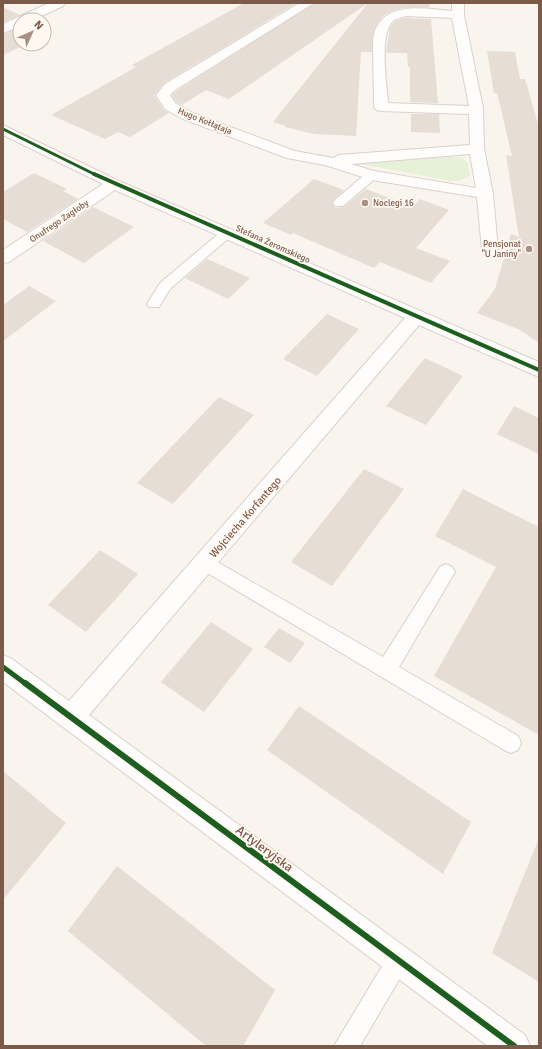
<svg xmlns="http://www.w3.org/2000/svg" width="542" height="1049" font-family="Signika,sans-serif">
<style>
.green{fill:#e6f1d8}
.building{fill:#e6ddd5}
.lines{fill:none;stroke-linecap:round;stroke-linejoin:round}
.service-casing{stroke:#d9d1cc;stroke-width:2}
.minor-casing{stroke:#d9d1cc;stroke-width:2}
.service{fill:#fefdfc;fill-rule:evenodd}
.minor{fill:#fefdfc;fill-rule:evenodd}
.cycleway-far3-casing{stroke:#fff9f1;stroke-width:4.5}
.cycleway-far2-casing{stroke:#fff9f1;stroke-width:6}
.cycleway-far1-casing{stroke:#fff9f1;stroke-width:8}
.cycleway-casing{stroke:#fff9f1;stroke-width:9}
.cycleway-far3{stroke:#1b5e20;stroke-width:3}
.cycleway-far2{stroke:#1b5e20;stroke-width:4}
.cycleway-far1{stroke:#1b5e20;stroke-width:5}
.cycleway{stroke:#1b5e20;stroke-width:6}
.poi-dot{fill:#a89083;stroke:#fff9f1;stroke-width:1.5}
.labels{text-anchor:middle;stroke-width:3.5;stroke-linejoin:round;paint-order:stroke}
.far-street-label{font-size:9px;fill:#7c5a4a;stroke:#fff9f1}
.far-poi-label{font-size:9px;fill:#7c5a4a;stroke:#fff9f1;text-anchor:start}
.street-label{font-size:11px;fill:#7c5a4a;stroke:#fff9f1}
.near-street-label{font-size:13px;fill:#7c5a4a;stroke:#fff9f1}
</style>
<rect width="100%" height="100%" fill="#f9f4ee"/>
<!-- green -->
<path class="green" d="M451,157L462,158L467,162L470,175L460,181H450L362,164L363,161Z"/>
<!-- building -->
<path class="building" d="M244,3H297L164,83L154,95L164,110L169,113L130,137L118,132L105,139L51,115L136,67L132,65Z
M315,3H368L229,99L206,90L182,105L176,102L172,95L176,91Z
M368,3H429L430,7L403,8L392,11L383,16L376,26L372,39V52H361L356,136L314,134L285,127L286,126L273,122Z
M3,7L20,15L3,22Z
M406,18L431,19L438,103L410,102V67H408L407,53H386L390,27L395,21Z
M20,28V44H27L3,55V34Z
M487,51L515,52L520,79H525L539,127V343L520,330L477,313L495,289L511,234L519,237L506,155L512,156L497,93H494Z
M411,114H439L440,133L411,132Z
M34,173L67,189L63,191L78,199L27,232L3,219V192Z
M314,179L344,190L332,202L335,208L344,207L366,189L413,207L420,199L449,210L416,248L450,261L431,283L380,262L374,268L293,233L291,235L263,223Z
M93,207L134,227L84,263L43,241Z
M207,259L250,278L228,299L185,278Z
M29,286L56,301L3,341V305Z
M327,314L359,329L317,376L283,359Z
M425,358L463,376L426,425L386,406Z
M219,397L254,415L173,504L137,483Z
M514,406L539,418V454L497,434Z
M364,469L404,489L332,586L291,562Z
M463,489L539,527V735L434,676L496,567L435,536Z
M100,550L138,574L86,632L48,605Z
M211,622L253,649L204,712L161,682Z
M279,628L305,643L290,663L264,647Z
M299,706L471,822L443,874L267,750Z
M3,771L66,823L3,900Z
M538,841H539V982L492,953Z
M117,866L275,990L243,1046H206L68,931Z"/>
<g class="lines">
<defs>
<path id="service" d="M372,171L376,172L378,175L376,178L343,206H335L333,203L335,200L368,172Z
M227,229L231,230L233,233L231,236L170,289L159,307H149L147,304L160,283L223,230Z
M205,555L383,657L440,567L446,564L452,567L455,572L452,577L399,667L518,736L521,743L518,750L511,753L504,750L199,568L196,563L199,558Z
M398,949L406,953L410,961L360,1046H334L390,953Z"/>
<path id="minor" d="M49,3H65L63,6L33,20H20V26L3,33V24Z
M300,3H314L175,90L170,95L175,103L193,113L295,151L333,158L339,155L470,145L469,114L381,111L376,110L374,107L373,39C380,0 421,8 452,11V3H464V15L483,108L484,149L493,194L498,250L496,254L490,255L484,254L482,250L477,197L372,180L325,165L287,158L183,119L165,109L156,95L165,84ZM406,16L452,18L469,106L388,103C387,83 378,34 394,20ZM470,154L476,188L374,171L351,164Z
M3,125L119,181L539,362V377L419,325L89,715L525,1035L530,1046H488L3,682V655L12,659L69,701L405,318L115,190L9,262L3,263V250L103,184L3,135Z"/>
</defs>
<!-- service casing -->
<use href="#service" class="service-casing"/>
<!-- minor casing -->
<use href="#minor" class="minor-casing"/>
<!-- service -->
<use href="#service" class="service"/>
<!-- minor -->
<use href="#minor" class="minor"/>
<defs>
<path id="cycleway-far3" d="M3,129L96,175"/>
<path id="cycleway-far2" d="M94,174L539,370"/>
<path id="cycleway-far1" d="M3,667L26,684"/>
<path id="cycleway" d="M25,683L514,1046"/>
</defs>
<!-- cycleway-far3 casing -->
<use href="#cycleway-far3" class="cycleway-far3-casing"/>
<!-- cycleway-far2 casing -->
<use href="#cycleway-far2" class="cycleway-far2-casing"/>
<!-- cycleway-far1 casing -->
<use href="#cycleway-far1" class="cycleway-far1-casing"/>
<!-- cycleway casing -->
<use href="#cycleway" class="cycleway-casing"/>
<!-- cycleway-far3 -->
<use href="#cycleway-far3" class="cycleway-far3"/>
<!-- cycleway-far2 -->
<use href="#cycleway-far2" class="cycleway-far2"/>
<!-- cycleway-far1 -->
<use href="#cycleway-far1" class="cycleway-far1"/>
<!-- cycleway -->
<use href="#cycleway" class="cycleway"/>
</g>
<!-- markers -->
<g class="poi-dot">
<circle cx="365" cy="203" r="4"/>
<circle cx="529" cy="249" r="4"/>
</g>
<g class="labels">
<!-- far-street labels -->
<g class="far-street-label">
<text transform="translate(205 121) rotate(22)" y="3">Hugo Kołłątaja</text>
<text transform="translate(59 221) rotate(-34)" y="3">Onufrego Zagłoby</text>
<text transform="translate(273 244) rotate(24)" y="3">Stefana Żeromskiego</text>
</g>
<!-- far-poi labels -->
<g class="far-poi-label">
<text x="373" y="206">Noclegi 16</text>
<text x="521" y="247" text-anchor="end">Pensjonat<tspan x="521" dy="10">"U Janiny"</tspan></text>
</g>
<!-- street labels -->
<g class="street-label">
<text transform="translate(245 517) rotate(-49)" y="4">Wojciecha Korfantego</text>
</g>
<!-- near-street labels -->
<g class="near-street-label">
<text transform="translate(265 848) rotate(37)" y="5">Artyleryjska</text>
</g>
</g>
<!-- border -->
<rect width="542" height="1049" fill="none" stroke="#7c5a4a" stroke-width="8"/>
<!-- north arrow -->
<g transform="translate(32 32) rotate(45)"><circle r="19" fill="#fff9f1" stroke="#cbb9ae"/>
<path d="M0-3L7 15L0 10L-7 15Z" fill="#a89083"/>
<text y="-6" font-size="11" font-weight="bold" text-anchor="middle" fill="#7c5a4a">N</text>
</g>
</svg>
